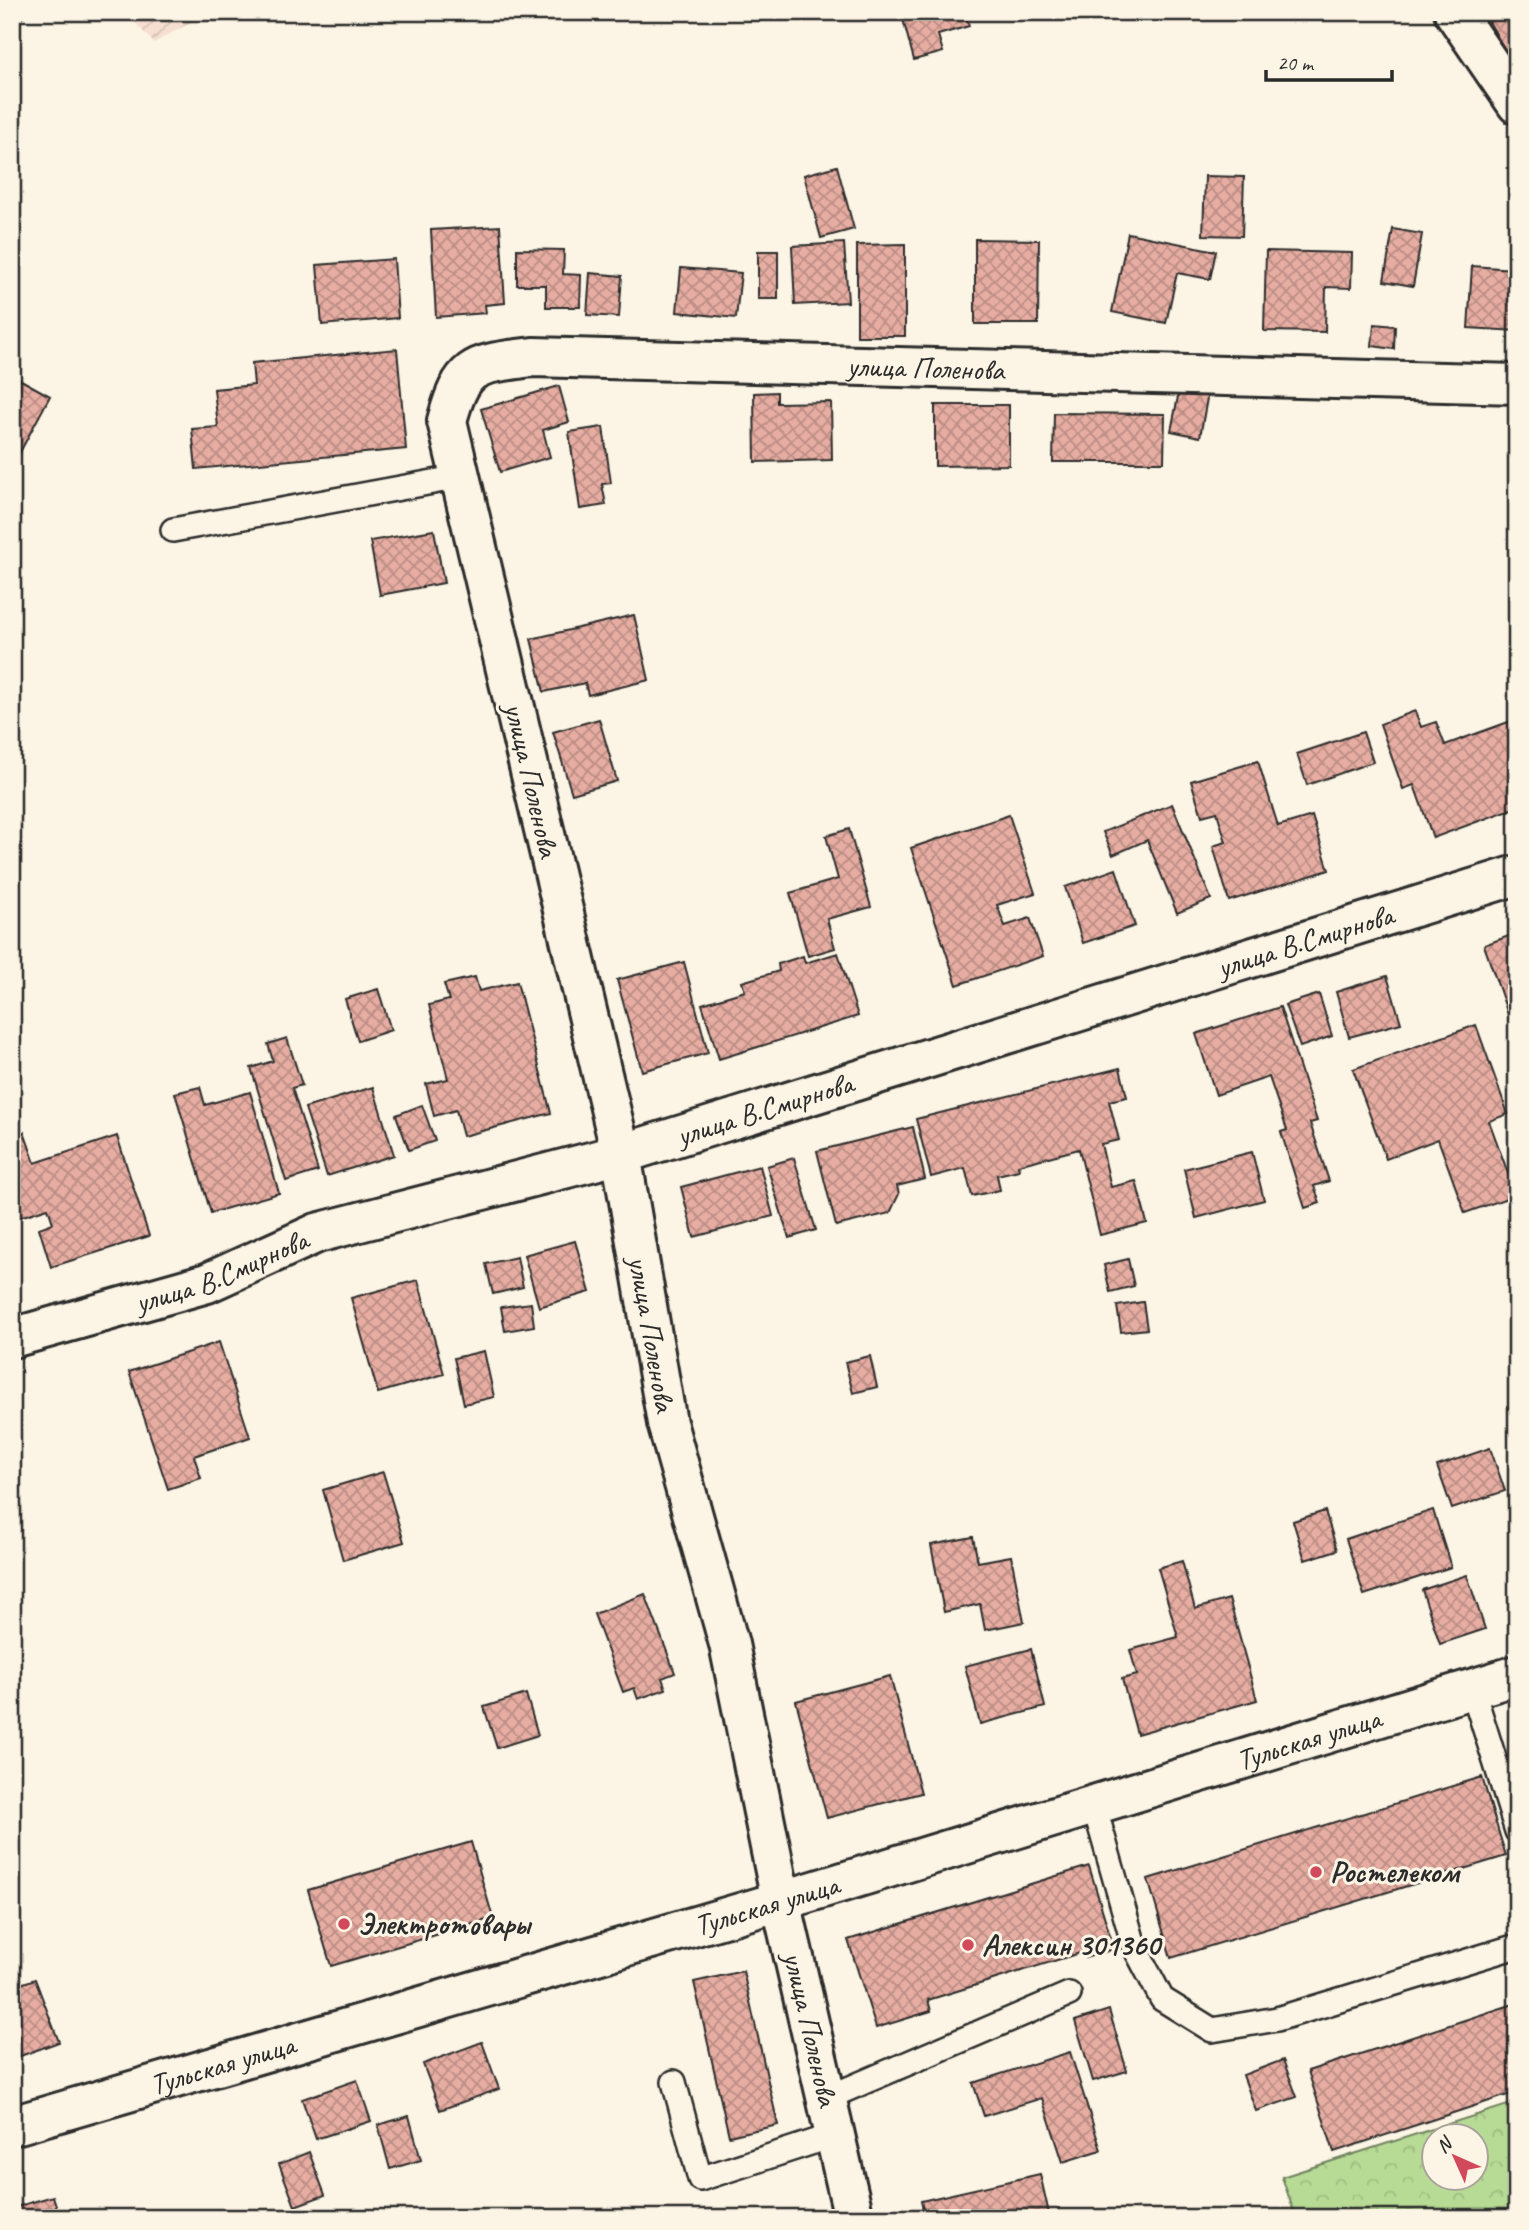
<svg xmlns="http://www.w3.org/2000/svg" width="1529" height="2230" font-family="Caveat,sans-serif">
<style>
.industrial{fill:url(#industrial-furrows)}
.park{fill:url(#park-crowns);stroke:#718360;stroke-width:2;fill-rule:evenodd}
.lines{fill:none;stroke-linecap:round;stroke-linejoin:round}
.stream{stroke:#6e8aa4;stroke-width:12}
.building{fill:url(#building-cross-hatch);stroke:#2b2b2b;stroke-width:2}
.lane-casing{stroke:#2b2b2b;stroke-width:28}
.street-casing{stroke:#2b2b2b;stroke-width:44}
.secondary-casing{stroke:#2b2b2b;stroke-width:44}
.lane{stroke:#fcf5e5;stroke-width:23}
.street{stroke:#fcf5e5;stroke-width:38}
.secondary{stroke:#fcf5e5;stroke-width:38}
.poi-dot{fill:#d1495b;stroke:#fcf5e5;stroke-width:2.5}
.labels{text-anchor:middle;stroke-width:6;stroke-linejoin:round;paint-order:stroke}
.street-label{font-size:30px;fill:#2b2b2b;stroke:#fcf5e5}
.poi-label{font-size:30px;font-weight:bold;fill:#2b2b2b;stroke:#fcf5e5;text-anchor:start}
</style>
<defs>
<pattern id="industrial-furrows" width="10" height="10" patternUnits="userSpaceOnUse" patternTransform="scale(1.75)"><rect width="10" height="10" fill="#f6dfd1"/><path d="M-1 1l2-2M0 10L10 0M9 11l2-2" fill="none" stroke="#d3c0b4"/></pattern>
<pattern id="park-crowns" width="20" height="18" patternUnits="userSpaceOnUse" patternTransform="scale(1.75)"><rect width="20" height="18" fill="#b7db95"/><path d="M2 6a3 3 0 1 1 6 0M12 15a3 3 0 1 1 6 0" fill="none" stroke="#9ebc81"/></pattern>
<pattern id="building-cross-hatch" width="8" height="8" patternUnits="userSpaceOnUse" patternTransform="scale(1.75)"><rect width="8" height="8" fill="#e7ada2"/><path d="M0 0l8 8M0 8l8-8" fill="none" stroke="#bb8d84"/></pattern>
</defs>
<rect width="100%" height="100%" fill="#fcf5e5"/>
<filter id="ink" filterUnits="userSpaceOnUse"><feTurbulence type="fractalNoise" baseFrequency=".0143" numOctaves="2"/><feDisplacementMap in="SourceGraphic" scale="14" xChannelSelector="R" yChannelSelector="G"/><feConvolveMatrix kernelMatrix="1 2 1 2 8 2 1 2 1" color-interpolation-filters="sRGB"/></filter>
<g filter="url(#ink)">
<!-- industrial -->
<path class="industrial" d="M125,12H209L154,43Z"/>
<!-- park -->
<path class="park" d="M1517,2102V2218H1296L1282,2177ZM1434,2136H1476V2178H1434Z"/>
<g class="lines">
<!-- stream -->
<path class="stream" d="M12,21L21,12"/>
</g>
<!-- building -->
<path class="building" d="M901,12H965L969,26L938,35L943,52L914,60Z
M1501,12H1517V47L1506,52L1488,20Z
M837,166L854,229L821,238L804,175Z
M1205,176L1244,177L1242,236L1203,235Z
M500,226L505,303L485,305L486,313L436,317L431,230Z
M1393,229L1422,234L1413,286L1384,281Z
M1128,233L1216,251L1210,279L1177,273L1166,323L1112,312Z
M975,239L1039,240L1038,324H975Z
M844,243L848,302L795,305L792,246Z
M905,244V336H857V245Z
M517,249L564,250L563,274L581,275L580,307H546V285H517Z
M758,251H778V299H758Z
M1266,251L1352,253L1351,288L1326,287L1325,332L1264,331Z
M394,259L398,318L322,325L317,265Z
M1472,266L1513,269L1512,289H1517V331L1468,328Z
M681,268L741,273L736,318L677,312Z
M590,273L622,276L619,317L587,315Z
M1374,324L1395,326L1394,349L1372,346Z
M397,349L406,449L196,469L192,429L218,427L214,389L254,385L252,363Z
M12,375L50,396L12,467Z
M1181,382L1209,387L1200,437L1171,431Z
M559,386L569,422L543,430L550,457L500,472L481,409Z
M777,392V403L831,402L832,460L755,462L754,393Z
M935,405H1009V465L935,466Z
M1054,413L1165,414L1164,462H1053Z
M603,427L611,483L602,484L606,505L580,509L569,432Z
M434,530L444,583L380,595L370,541Z
M634,615L649,680L588,695L585,683L544,692L531,639Z
M1415,711L1421,727L1436,722L1445,745L1511,721L1517,737V757L1510,760L1517,779V807L1433,838L1414,785L1403,789L1380,724Z
M599,719L617,781L572,794L553,732Z
M1363,732L1373,762L1307,785L1297,754Z
M1258,761L1278,826L1312,816L1329,870L1229,901L1213,846L1226,842L1217,812L1202,816L1191,781Z
M1172,804L1211,899L1177,913L1147,840L1113,855L1103,832Z
M1009,815L1035,893L997,905L1005,926L1030,918L1043,956L957,985L911,848Z
M849,829L871,907L827,919L835,948L808,956L790,893L838,879L826,836Z
M1116,869L1135,926L1083,943L1065,887Z
M1517,933V1018L1510,1020L1484,945Z
M838,953L858,1016L719,1059L702,1004L745,991L742,982L779,971L778,964L803,956L805,963Z
M684,962L708,1053L642,1071L617,980Z
M1387,976L1401,1023L1349,1037L1336,992Z
M475,977L479,991L517,982L551,1113L463,1136L456,1110L434,1116L426,1084L448,1079L429,1005L449,1000L444,984Z
M378,989L391,1030L358,1041L345,999Z
M1319,994L1332,1036L1300,1047L1285,1005Z
M1280,1007L1317,1121L1310,1123L1329,1181L1314,1186L1320,1203L1305,1208L1281,1132L1287,1130L1269,1077L1216,1095L1196,1034Z
M1476,1025L1508,1114L1489,1121L1516,1195L1465,1213L1438,1139L1386,1159L1353,1069Z
M287,1038L302,1085L292,1088L318,1171L286,1181L251,1068L273,1061L268,1044Z
M1120,1068L1127,1097L1109,1101L1119,1140L1101,1144L1111,1187L1136,1181L1147,1223L1100,1235L1079,1149L1018,1165L1019,1170L997,1175L1000,1190L972,1196L965,1168L931,1177L916,1119Z
M200,1087L205,1105L250,1092L279,1193L211,1213L175,1093Z
M373,1087L394,1155L327,1176L305,1108Z
M422,1105L435,1141L409,1150L396,1115Z
M913,1127L925,1179L897,1186L899,1194L890,1213L836,1226L817,1151Z
M24,1132L35,1163L117,1136L149,1236L51,1267L39,1228L53,1223L48,1208L20,1217L12,1193V1136Z
M1252,1152L1264,1200L1196,1218L1184,1169Z
M794,1158L816,1230L789,1238L767,1166Z
M760,1166L773,1216L694,1237L681,1187Z
M575,1241L590,1292L539,1307L524,1255Z
M517,1257L523,1287L493,1294L486,1264Z
M1128,1259L1134,1286L1110,1292L1104,1265Z
M418,1280L444,1374L378,1393L351,1298Z
M1143,1302L1147,1329L1121,1332L1117,1306Z
M531,1303L534,1326L505,1331L501,1307Z
M219,1342L250,1437L194,1456L201,1478L168,1489L129,1372Z
M484,1351L494,1397L464,1404L454,1358Z
M870,1356L877,1387L853,1393L845,1362Z
M1490,1448L1505,1491L1452,1509L1437,1466Z
M383,1472L404,1542L343,1560L323,1490Z
M1433,1510L1451,1567L1364,1595L1346,1539Z
M1325,1511L1337,1550L1305,1560L1293,1521Z
M973,1537L978,1562L1011,1556L1024,1622L985,1630L980,1604L944,1612L931,1545Z
M1182,1561L1195,1609L1229,1599L1257,1700L1137,1734L1122,1679L1137,1675L1130,1650L1178,1637L1158,1568Z
M1467,1575L1485,1629L1440,1644L1422,1590Z
M645,1594L675,1673L662,1678L666,1689L638,1699L634,1688L623,1692L594,1614Z
M1031,1649L1045,1707L980,1724L965,1666Z
M890,1676L921,1793L827,1818L796,1701Z
M526,1694L538,1735L497,1748L484,1707Z
M1482,1777L1506,1856L1171,1958L1148,1879Z
M471,1842L493,1918L331,1966L308,1890Z
M1089,1866L1114,1949L1085,1958L1083,1952L928,2000L931,2011L876,2028L848,1940Z
M743,1971L778,2125L729,2136L694,1982Z
M35,1979L59,2042L12,2059V1987Z
M1517,2003V2092L1334,2152L1308,2071Z
M1109,2010L1127,2071L1093,2081L1075,2021Z
M482,2042L499,2089L440,2110L423,2064Z
M1070,2052L1101,2150L1063,2162L1042,2098L984,2116L973,2083Z
M1283,2060L1297,2097L1256,2111L1243,2075Z
M357,2080L371,2121L316,2139L302,2099Z
M409,2116L421,2160L390,2169L378,2125Z
M309,2152L325,2195L295,2206L279,2164Z
M1040,2174L1050,2218H925L921,2201Z
M53,2196L60,2218H12V2208Z"/>
<g class="lines">
<defs>
<path id="lane" d="M173,530L460,477
M1472,1688L1517,1831
M1094,1805L1134,1946L1162,1999L1212,2030L1277,2019L1517,1946
M674,2082L700,2179L835,2135
M827,2098L1069,1994"/>
<g id="street">
<path d="M1454,12L1517,104"/>
<path id="s1" d="M12,1338L207,1283L317,1233L621,1154L1517,875"/>
<path id="s2" d="M854,2218L781,1901L729,1644L667,1423L621,1154L447,421C463,361 476,365 533,357L1517,384"/>
</g>
<g id="secondary">
<path id="s3" d="M12,2126L781,1901L1517,1675"/>
</g>
</defs>
<!-- lane casing -->
<use href="#lane" class="lane-casing"/>
<!-- street casing -->
<use href="#street" class="street-casing"/>
<!-- secondary casing -->
<use href="#secondary" class="secondary-casing"/>
<!-- lane -->
<use href="#lane" class="lane"/>
<!-- street -->
<use href="#street" class="street"/>
<!-- secondary -->
<use href="#secondary" class="secondary"/>
</g>
</g>
<!-- markers -->
<g class="poi-dot">
<circle cx="1316" cy="1872" r="7"/>
<circle cx="344" cy="1924" r="7"/>
<circle cx="968" cy="1945" r="7"/>
</g>
<g class="labels">
<!-- street labels -->
<g class="street-label">
<text dy="10" stroke="none"><textPath href="#s2" startOffset="2356">улица Поленова</textPath></text>
<text transform="translate(532 780) rotate(77)" y="10">улица Поленова</text>
<text dy="10" stroke="none"><textPath href="#s1" startOffset="1354">улица В.Смирнова</textPath></text>
<text dy="10" stroke="none"><textPath href="#s1" startOffset="788">улица В.Смирнова</textPath></text>
<text dy="10" stroke="none"><textPath href="#s1" startOffset="220">улица В.Смирнова</textPath></text>
<text transform="translate(652 1334) rotate(80)" y="10">улица Поленова</text>
<text dy="10" stroke="none"><textPath href="#s3" startOffset="1353">Тульская улица</textPath></text>
<text dy="10" stroke="none"><textPath href="#s3" startOffset="786">Тульская улица</textPath></text>
<text transform="translate(811 2029) rotate(77)" y="10">улица Поленова</text>
<text dy="10" stroke="none"><textPath href="#s3" startOffset="219">Тульская улица</textPath></text>
</g>
<!-- poi labels -->
<g class="poi-label">
<text x="1330" y="1882">Ростелеком</text>
<text x="358" y="1934">Электротовары</text>
<text x="982" y="1955">Алексин 301360</text>
</g>
</g>
<!-- margin -->
<rect width="1529" height="2230" fill="none" stroke="#fcf5e5" stroke-width="42"/>
<rect x="21" y="21" width="1487" height="2188" fill="none" stroke="#2b2b2b" stroke-width="2.5" filter="url(#ink)"/>
<!-- north arrow -->
<g transform="translate(1455 2157) rotate(315)"><circle r="33" fill="#fcf5e5" stroke="#a8a49b" stroke-width="2"/>
<path d="M0-5L12 26L0 18L-12 26Z" fill="#d1495b"/>
<text y="-10" font-size="19" font-weight="bold" text-anchor="middle" fill="#2b2b2b">N</text>
</g>
<!-- scale -->
<path d="M1266 70v10h126v-10" fill="none" stroke="#2b2b2b" stroke-width="3.5"/>
<text x="1277" y="70" font-size="21" fill="#2b2b2b" stroke="#fcf5e5" stroke-width="5" paint-order="stroke">20 m</text>
</svg>
